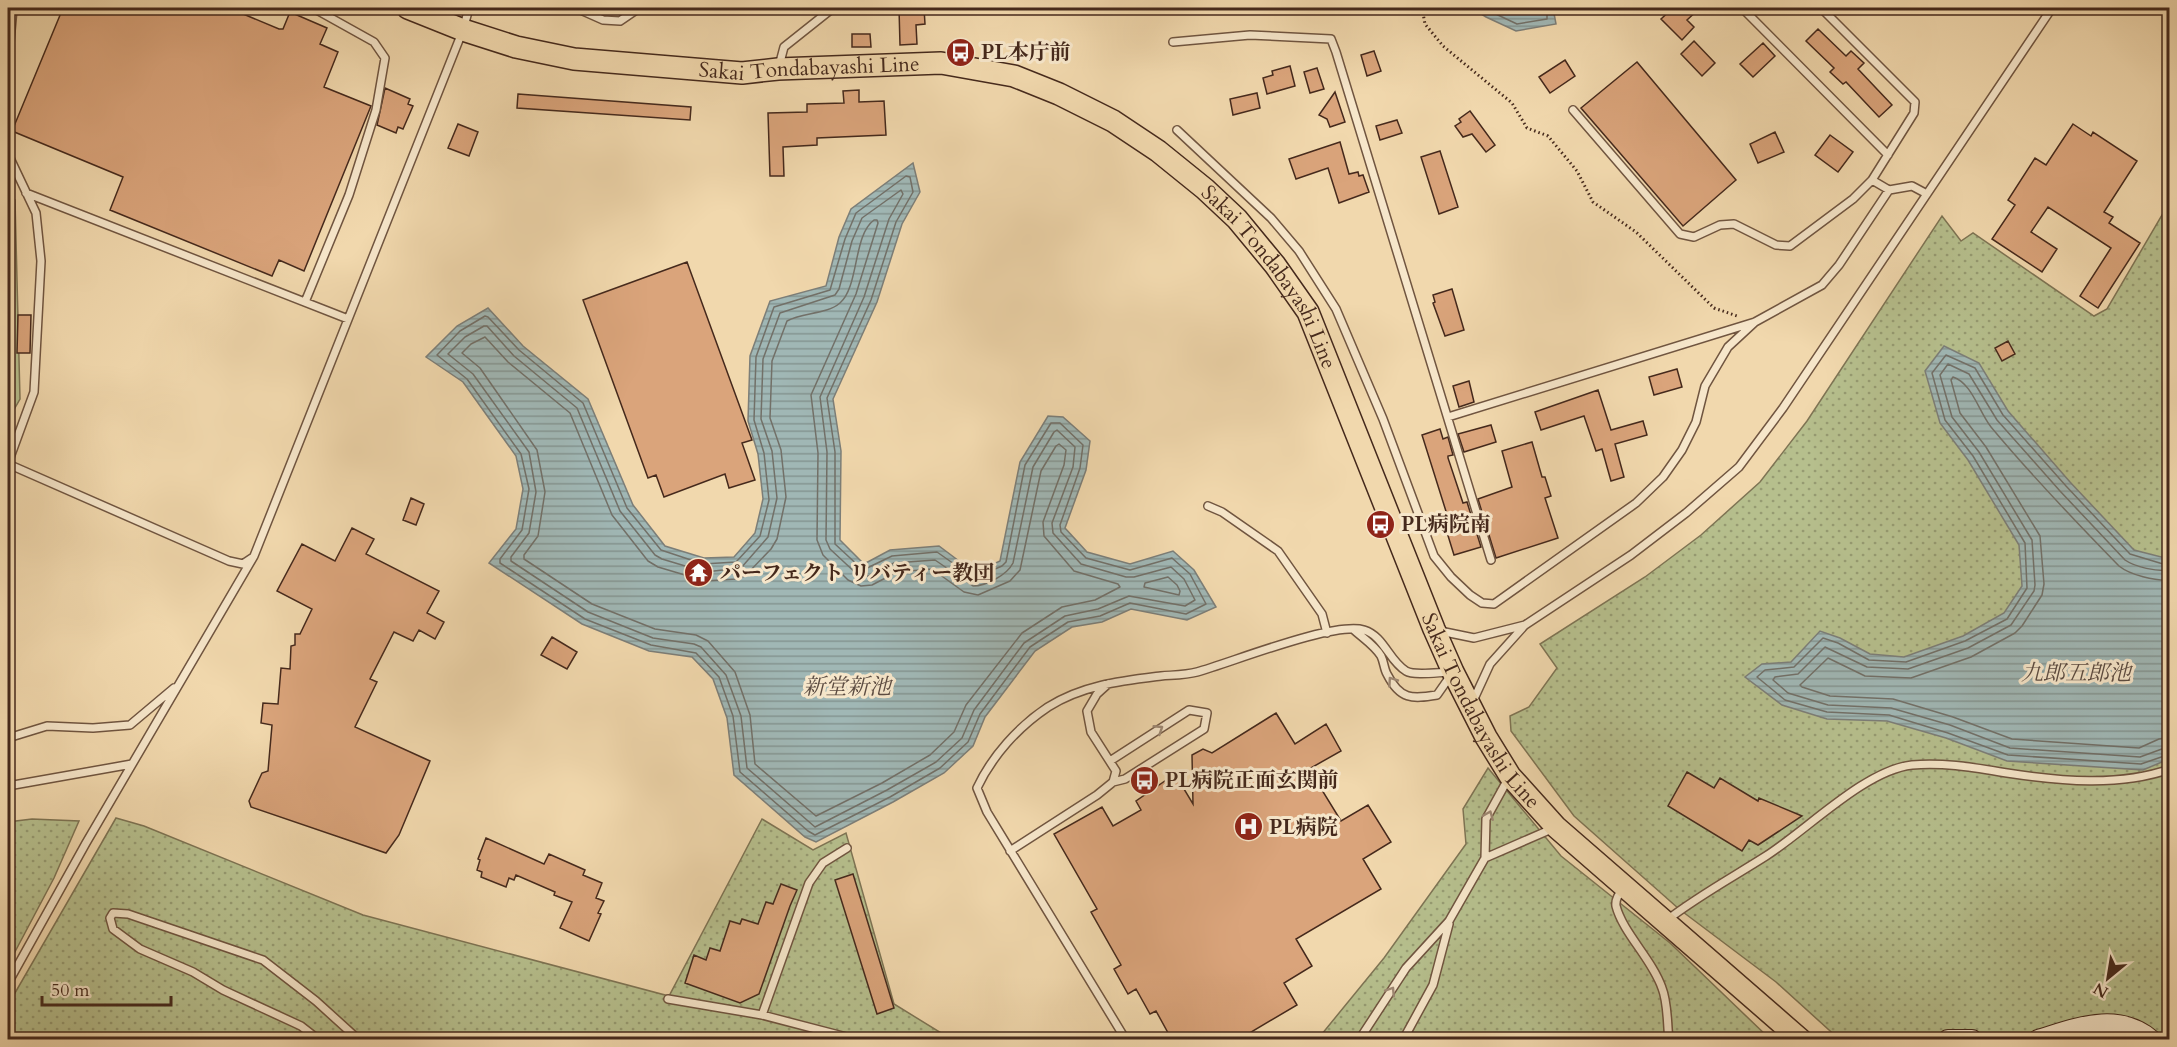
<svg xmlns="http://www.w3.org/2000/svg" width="2177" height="1047" font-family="Cardo,'Noto Serif JP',serif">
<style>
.grass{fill:url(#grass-dots);stroke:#7e7454;stroke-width:1.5}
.pitch{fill:#b6bf8d;stroke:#7e7454;stroke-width:1.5}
.water{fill:url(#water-rules);stroke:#7c7e78;stroke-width:1.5}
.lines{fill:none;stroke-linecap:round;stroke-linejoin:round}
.shore{stroke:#727068;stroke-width:1.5}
.building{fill:#daa47b;stroke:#45291c;stroke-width:1.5}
.lane-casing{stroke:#705540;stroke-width:10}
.secondary-casing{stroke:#45291c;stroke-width:22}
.primary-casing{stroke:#45291c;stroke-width:24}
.path{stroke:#45291c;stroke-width:3;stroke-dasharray:1.5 3;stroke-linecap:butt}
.lane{stroke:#f6e6ca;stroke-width:7}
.secondary{stroke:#f6e6ca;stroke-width:20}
.primary{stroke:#f1d8ad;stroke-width:21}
.oneway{stroke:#9e8873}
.labels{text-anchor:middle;stroke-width:6;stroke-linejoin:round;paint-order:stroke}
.poi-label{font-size:21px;font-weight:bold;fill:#45291c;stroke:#f6e6ca;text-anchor:start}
.street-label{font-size:21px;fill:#45291c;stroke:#f6e6ca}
.water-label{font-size:22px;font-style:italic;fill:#5c4c42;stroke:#f6e6ca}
</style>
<defs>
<pattern id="grass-dots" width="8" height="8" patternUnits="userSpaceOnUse" patternTransform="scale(1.5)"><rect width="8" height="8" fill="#b6bf8d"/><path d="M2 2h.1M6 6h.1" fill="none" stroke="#969b72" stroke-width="1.8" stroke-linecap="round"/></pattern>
<pattern id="water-rules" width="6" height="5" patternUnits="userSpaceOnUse" patternTransform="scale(1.5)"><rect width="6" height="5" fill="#a0b7b5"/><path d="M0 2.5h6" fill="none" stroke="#849592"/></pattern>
</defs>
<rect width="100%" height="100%" fill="#f1d8ad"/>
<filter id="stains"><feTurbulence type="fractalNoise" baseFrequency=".00333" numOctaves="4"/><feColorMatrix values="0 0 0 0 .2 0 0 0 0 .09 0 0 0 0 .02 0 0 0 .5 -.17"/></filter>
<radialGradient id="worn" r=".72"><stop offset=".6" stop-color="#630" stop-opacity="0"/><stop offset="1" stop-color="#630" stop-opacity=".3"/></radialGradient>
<!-- grass -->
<path class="grass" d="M2169,203V1039H1839L1776,982L1679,909L1574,816L1511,731L1510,716L1529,707L1557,668L1540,644L1645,577L1701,535L1760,482L1807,421L1942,216L1961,241L1973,233L2094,316L2107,309Z
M1488,768L1561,856L1670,943L1770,1039L1317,1040L1384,958L1466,844L1463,809Z
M116,818L144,826L363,915L669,996L762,819L813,850L846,833L894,1004L951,1039L8,1040V1005Z
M32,819L79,821L54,878L8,965V822Z"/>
<!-- pitch -->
<path class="pitch" d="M8,191L15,200L20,399L8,420Z"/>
<!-- water -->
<path class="water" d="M1472,8H1553L1556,24L1516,31L1486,17Z
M913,163L920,192L902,224L877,302L833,399L841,451L840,540L864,564L890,550L939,546L975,573L1000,561L1020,462L1048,416L1063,417L1090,441L1086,470L1065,528L1087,552L1130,564L1173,551L1194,570L1216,607L1187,620L1131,609L1102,622L1072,627L1035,651L985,717L973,746L944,773L893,802L816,842L805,837L734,775L727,718L713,679L692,657L649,651L582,624L489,563L516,529L523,489L516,456L463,382L426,357L457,326L488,308L523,346L588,399L633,505L665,546L704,558L734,557L755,533L763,499L758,454L748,421L750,356L770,301L826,286L839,237L851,209Z
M1944,346L1979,363L2008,411L2070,482L2134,550L2165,558L2169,554V759L2143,770L2007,761L1946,738L1887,721L1827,719L1782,705L1745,677L1762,664L1791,662L1820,631L1840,638L1870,654L1904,657L1963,636L2004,613L2022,586L2019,545L1968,460L1940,423L1925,371Z"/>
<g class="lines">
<!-- shore -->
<path class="shore" d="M1483,8L1517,24L1547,19V8
M906,176L910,177L913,192L896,222L871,300L827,398L835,452V544L863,570L892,556L937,552L974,578L1002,566L1006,562L1025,465L1051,423H1060L1083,445L1080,468L1060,525L1061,532L1086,558L1130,570L1172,558L1190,574L1206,604L1186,614L1130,603L1100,616L1068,622L1030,647L980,714L968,742L940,768L890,797L815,835L808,831L740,772L733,716L719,677L696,653L651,645L585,619L500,563V559L522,530L529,489L521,454L467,379L437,355L460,331L485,316L488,317L519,350L583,403L627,508L661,550L703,564L736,562L760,536L769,500L764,453L754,420L756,357L774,307L830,290L845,239L856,213Z
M901,190L903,194L889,219L864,297L820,397L827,452L826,540L830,549L859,576H869L894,563L935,560L973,586C986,586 1007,575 1013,563L1033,467L1054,432L1057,430L1075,447L1073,467L1052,523L1053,533L1081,564L1126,577H1134L1171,567L1184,579L1195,600L1185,606L1129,596L1098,609L1065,616L1024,643L974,710L962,738L936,762L887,790L815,827L747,768L741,716L726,675L701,647L694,644L653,638L588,612L511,561V557L529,533L536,492L529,452L473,374L448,354L465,337L484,326H487L514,356L577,408L620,511L655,555L662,559L705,572L741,568L768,537L777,498L772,451L761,419L763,359L780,313L835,295L839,289L852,241L862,218Z
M874,220H877L878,223L856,294L811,395L818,453L817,540L823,555L848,580L861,586L872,585L897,572L932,569L964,592L978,595L1010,581L1020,570L1041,471L1056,446L1059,444L1066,450L1064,465L1043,522L1044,536L1074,571L1118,584L1120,587L1095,600L1062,607L1022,633L966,705L954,732L930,755L882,783L816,816L755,764L750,715L735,672L708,641L696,635L655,629L592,604L524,559V555L538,536L545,492L537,450L480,368L462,353L471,344L485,337L508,362L570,413L612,515L648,561L658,567L705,581L736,579L745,576L771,549L777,539L786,497L781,450L770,418L772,361L787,321C802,312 826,315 840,303C859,287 853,235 874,220Z
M2170,562L2163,564L2130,554L2066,486L2003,415L1975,368L1946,355L1932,373L1945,420L1973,456L2025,543L2027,588L2007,619L1965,641L1906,662L1869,660L1838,643L1823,638L1794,667L1765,670L1757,677L1785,700L1827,712L1889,715L1948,733L2008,755L2141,764L2170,754
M2170,570C2157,572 2135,567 2125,560L2060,491L1997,420L1969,374L1948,364L1940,375L1952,417L1979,452L2032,540L2035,585L2034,591L2011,625L1968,648L1908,669L1867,667L1825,647L1798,674L1775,677L1773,680L1788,693L1828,705L1891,708L1950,725L2010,748L2140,757L2170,746
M1168,577L1177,585L1180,591L1179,595L1144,587L1145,583Z
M2170,580C2155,581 2130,575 2119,566C2075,521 2031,475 1991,427C1979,412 1972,383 1953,377L1951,380L1960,413L1986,447L2040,536L2044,584L2042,595L2022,626L2015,633L1971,657L1911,678L1865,676L1828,658L1800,685L1802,687L1830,696L1893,699L1953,717L2012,739L2139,748L2159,739L2170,737"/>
</g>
<!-- building -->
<path class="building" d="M63,8H229L279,29H283L290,12L327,28L320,44L338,52L324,87L371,106L304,271L279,260L272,276L110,210L123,177L12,131Z
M899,8H924L925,24L916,25L917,44L900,45Z
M1673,8H1700L1687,20L1694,27L1682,40L1661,19Z
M1818,29L1846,56L1851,51L1864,63L1858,69L1892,105L1879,117L1846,82L1843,84L1830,72L1834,68L1806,41Z
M852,34H870L871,47H852Z
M1694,41L1715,63L1702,76L1681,54Z
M1763,43L1775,56L1753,77L1740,64Z
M1374,51L1381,71L1367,76L1361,55Z
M1565,60L1575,76L1550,93L1539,77Z
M1637,62L1736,180L1683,226L1581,108Z
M1290,66L1295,86L1267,94L1263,78L1273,75L1272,71Z
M1317,68L1324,89L1310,93L1304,72Z
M385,88L410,99L408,104L413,106L403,129L398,127L396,133L377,125Z
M859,90V102L884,101L886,135L817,138V145L783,147L784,176H770L768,113L807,112V104L844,103L843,91Z
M1335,92L1345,122L1330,127L1327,119L1319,115Z
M1257,93L1260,108L1233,115L1230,99Z
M518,94L691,107L690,120L517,108Z
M1470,111L1495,145L1486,152L1472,134L1463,137L1455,126L1461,122L1459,119Z
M1397,120L1402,133L1380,140L1376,126Z
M458,124L478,132L469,156L448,148Z
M2073,124L2091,136L2093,132L2137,161L2104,212L2113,217L2109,223L2140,243L2098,308L2080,296L2111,248L2048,207L2031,232L2057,249L2042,272L1992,239L2015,205L2008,200L2035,158L2046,165Z
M1775,132L1784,152L1758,163L1750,144Z
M1830,135L1853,152L1838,172L1815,155Z
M1340,142L1349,174L1358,172L1359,176L1363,175L1369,192L1339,203L1328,168L1296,179L1289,159Z
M1440,151L1458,207L1439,214L1421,157Z
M687,262L752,440L742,443L755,480L729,488L725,474L664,497L656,475L648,478L583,300Z
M1452,289L1464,330L1445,336L1433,303L1435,302L1433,295Z
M18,315H31L30,353H17Z
M2008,341L2015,354L2002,361L1995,348Z
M1677,369L1682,387L1654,395L1649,377Z
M1469,381L1474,402L1459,407L1453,386Z
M1598,390L1611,430L1643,421L1647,435L1615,444L1624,477L1611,481L1602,449L1596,451L1584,416L1541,430L1535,412Z
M1491,425L1496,442L1464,452L1458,434Z
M1440,429L1443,439L1448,437L1453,455L1448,456V458L1463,503L1467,502L1481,547L1454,555L1445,526L1450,524L1422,435Z
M1532,442L1542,477H1545L1551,496L1545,498L1558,538L1496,558L1478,499L1512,487L1502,451Z
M411,498L424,504L416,525L403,520Z
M352,528L374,539L366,554L439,591L427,613L444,622L435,639L419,630L413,641L394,632L370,679L377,682L355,727L430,761L399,835L386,853L251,807L249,801L262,773L268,771L272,725L261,723L263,703L278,704L281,668L290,669L291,646L295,645V634H300L312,609L277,591L302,544L335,561Z
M552,637L577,652L567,669L541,655Z
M1276,713L1295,744L1326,724L1341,751L1309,769L1341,821L1368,805L1391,842L1363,859L1381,889L1296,939L1312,966L1284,983L1297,1005L1246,1035L1248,1040H1172L1156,1011L1150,1014L1136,989L1128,994L1114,969L1121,965L1091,912L1097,909L1054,834L1102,807L1113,826L1141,810L1136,801L1175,774L1193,804L1192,755L1203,749L1212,753Z
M1687,772L1714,788L1720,778L1758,801L1759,798L1802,816L1758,845L1749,840L1742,851L1668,806Z
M486,838L544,864L549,854L585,870L583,875L602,883L596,898L604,901L598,913L601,914L589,941L560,928L572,902L554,895L555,892L516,875L514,880L509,878L506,887L481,877L482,872L477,870L480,860L478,859Z
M853,874L894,1008L877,1014L835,880Z
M781,884L797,890L790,906L759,994L740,1003L685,983L694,955L706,960L710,948L720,951L730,921L740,924L742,919L758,924L766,902L773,904Z"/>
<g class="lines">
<defs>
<path id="lane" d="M576,8L603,20L620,21L639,8
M1742,8L1888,155
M1173,42L1250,35L1331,39L1336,52L1491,560
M8,64L13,8
M779,66L784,47L833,8
M1573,110L1680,234L1694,237L1720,225L1734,224L1776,245L1790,246L1853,199L1872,180L1914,113L1915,102L1821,8
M1177,130L1271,218L1299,251L1336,309L1383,419L1434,556L1451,577L1470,595L1482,603L1494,604L1636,503L1663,477L1682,450L1696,422L1705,386L1728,347L1755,322
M8,154L36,213L41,261L34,392L8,463
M1872,180L1889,190L1912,186L1927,194
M26,193L348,319
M305,302L349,195L376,110L385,58L374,42L313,8
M1448,417L1755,322L1822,285L1839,265L1889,190
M8,464L229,561L243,564L252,558
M1208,506L1222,512L1278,551L1322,614L1327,633
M1354,630C1363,638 1375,646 1381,656C1384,662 1384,669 1387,674C1400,700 1412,699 1437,695L1451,675
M1440,631L1474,638L1525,625
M1473,701L1490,664L1525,625L1631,555L1686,513L1739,467L1783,408L2052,8
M8,738L47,726L93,728L130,725L174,688
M1110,761L1189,710L1207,713L1204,729L1125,779L1113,782
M8,786L132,764
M1010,851L1097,795L1113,782L1116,771L1091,732L1087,711L1097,694L1108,684
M1485,858L1554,828
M1623,889C1619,894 1615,899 1616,906C1623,933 1652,959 1662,988C1668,1003 1667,1023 1669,1040
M1667,920C1698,896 1733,877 1766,856C1807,830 1865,770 1912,765C1944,762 1976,768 2007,773C2060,781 2119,787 2170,769
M8,983L86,843L254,556L463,30L469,8
M668,999L762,1015L858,1040
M762,1015L809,883L823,863L847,848
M319,1040L301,1026L223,990L193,972L140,949L113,929L110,918L113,913L128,914L263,960L316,1001L359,1040
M1126,1040L987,812L977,788C992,756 1018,727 1048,707C1083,685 1121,681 1161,676C1173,675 1186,675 1197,672C1233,662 1334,621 1364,630C1384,636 1389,661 1406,671C1414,676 1440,672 1451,672
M1359,1040L1406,968L1449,921L1485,858L1486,819L1508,779
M1403,1040L1433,985L1449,924"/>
<path id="secondary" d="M1948,1040H1972
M2038,1040C2075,1029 2117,1011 2151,1040"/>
<g id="primary">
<path id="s1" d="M408,8L463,30L516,47L574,59L742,73L778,69L941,63L1014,76L1059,94L1113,121L1158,151L1205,189L1237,219L1275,265L1308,312L1434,629L1453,672L1486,737L1510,776L1556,827L1801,1040"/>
</g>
</defs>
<!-- lane casing -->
<use href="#lane" class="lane-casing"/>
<!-- secondary casing -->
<use href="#secondary" class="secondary-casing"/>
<!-- primary casing -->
<use href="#primary" class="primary-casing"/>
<!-- path -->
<path class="path" d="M1422,8L1425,24L1443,46L1512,103L1527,128L1548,136L1577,171L1593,202L1636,232L1714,308L1737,316"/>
<!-- lane -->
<use href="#lane" class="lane"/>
<!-- secondary -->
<use href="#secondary" class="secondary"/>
<!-- primary -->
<use href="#primary" class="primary"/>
</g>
<!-- one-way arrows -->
<defs><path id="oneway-chevron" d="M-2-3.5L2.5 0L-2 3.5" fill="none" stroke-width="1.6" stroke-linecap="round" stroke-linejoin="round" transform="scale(1.5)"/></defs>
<g class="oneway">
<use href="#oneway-chevron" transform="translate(1392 681) rotate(-125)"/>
<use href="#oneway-chevron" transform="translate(1159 729) rotate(-33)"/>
<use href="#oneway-chevron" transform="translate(1489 815) rotate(-68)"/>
<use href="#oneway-chevron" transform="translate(1391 991) rotate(-57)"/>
</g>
<!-- icons -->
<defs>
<symbol id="bus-disc" viewBox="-11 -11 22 22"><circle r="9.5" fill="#8f2418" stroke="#f6e6ca"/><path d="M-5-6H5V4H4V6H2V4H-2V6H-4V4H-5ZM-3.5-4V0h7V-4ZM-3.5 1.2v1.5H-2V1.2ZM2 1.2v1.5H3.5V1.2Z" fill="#fff"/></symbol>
<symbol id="temple-disc" viewBox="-11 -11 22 22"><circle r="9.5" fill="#8f2418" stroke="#f6e6ca"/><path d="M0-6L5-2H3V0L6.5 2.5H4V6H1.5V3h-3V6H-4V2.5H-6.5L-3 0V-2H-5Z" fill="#fff"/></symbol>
<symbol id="hospital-disc" viewBox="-11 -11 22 22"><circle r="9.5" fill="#8f2418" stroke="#f6e6ca"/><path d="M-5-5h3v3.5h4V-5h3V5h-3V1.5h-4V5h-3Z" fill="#fff"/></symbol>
</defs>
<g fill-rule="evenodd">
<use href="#bus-disc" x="944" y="36" width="33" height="33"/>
<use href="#bus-disc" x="1364" y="508" width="33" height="33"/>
<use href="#temple-disc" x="682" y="556" width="33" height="33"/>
<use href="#bus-disc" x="1128" y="764" width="33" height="33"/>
<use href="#hospital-disc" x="1232" y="810" width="33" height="33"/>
</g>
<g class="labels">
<!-- poi labels -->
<g class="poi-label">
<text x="981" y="59">PL本庁前</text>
<text x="1401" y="531">PL病院南</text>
<text x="720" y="580">パーフェクト リバティー教団</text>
<text x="1165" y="787">PL病院正面玄関前</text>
<text x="1269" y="834">PL病院</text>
</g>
<!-- street labels -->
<g class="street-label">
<text dy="7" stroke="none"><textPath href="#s1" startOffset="410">Sakai Tondabayashi Line</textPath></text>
<text dy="7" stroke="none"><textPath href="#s1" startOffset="950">Sakai Tondabayashi Line</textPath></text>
<text dy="7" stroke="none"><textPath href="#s1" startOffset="1436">Sakai Tondabayashi Line</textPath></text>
</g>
<!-- water labels -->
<g class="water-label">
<text x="2076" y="680">九郎五郎池</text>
<text x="847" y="694">新堂新池</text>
</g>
</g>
<!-- margin -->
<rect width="2177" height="1047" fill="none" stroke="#f1d8ad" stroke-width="30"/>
<rect x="9" y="9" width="2159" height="1029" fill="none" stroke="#45291c" stroke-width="3"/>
<rect x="15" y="15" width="2147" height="1017" fill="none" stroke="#45291c" stroke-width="1.5"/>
<!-- north arrow -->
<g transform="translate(2108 978) rotate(210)" stroke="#f6e6ca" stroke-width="4.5" paint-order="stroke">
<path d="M0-4.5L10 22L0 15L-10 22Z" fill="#45291c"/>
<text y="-9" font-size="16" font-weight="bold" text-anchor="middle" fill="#45291c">N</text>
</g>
<!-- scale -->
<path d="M42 996v9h129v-9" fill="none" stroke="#45291c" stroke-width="3"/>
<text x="51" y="996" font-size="18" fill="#45291c" stroke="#f6e6ca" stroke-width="4.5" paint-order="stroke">50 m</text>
<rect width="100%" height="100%" filter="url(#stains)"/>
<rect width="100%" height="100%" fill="url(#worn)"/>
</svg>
